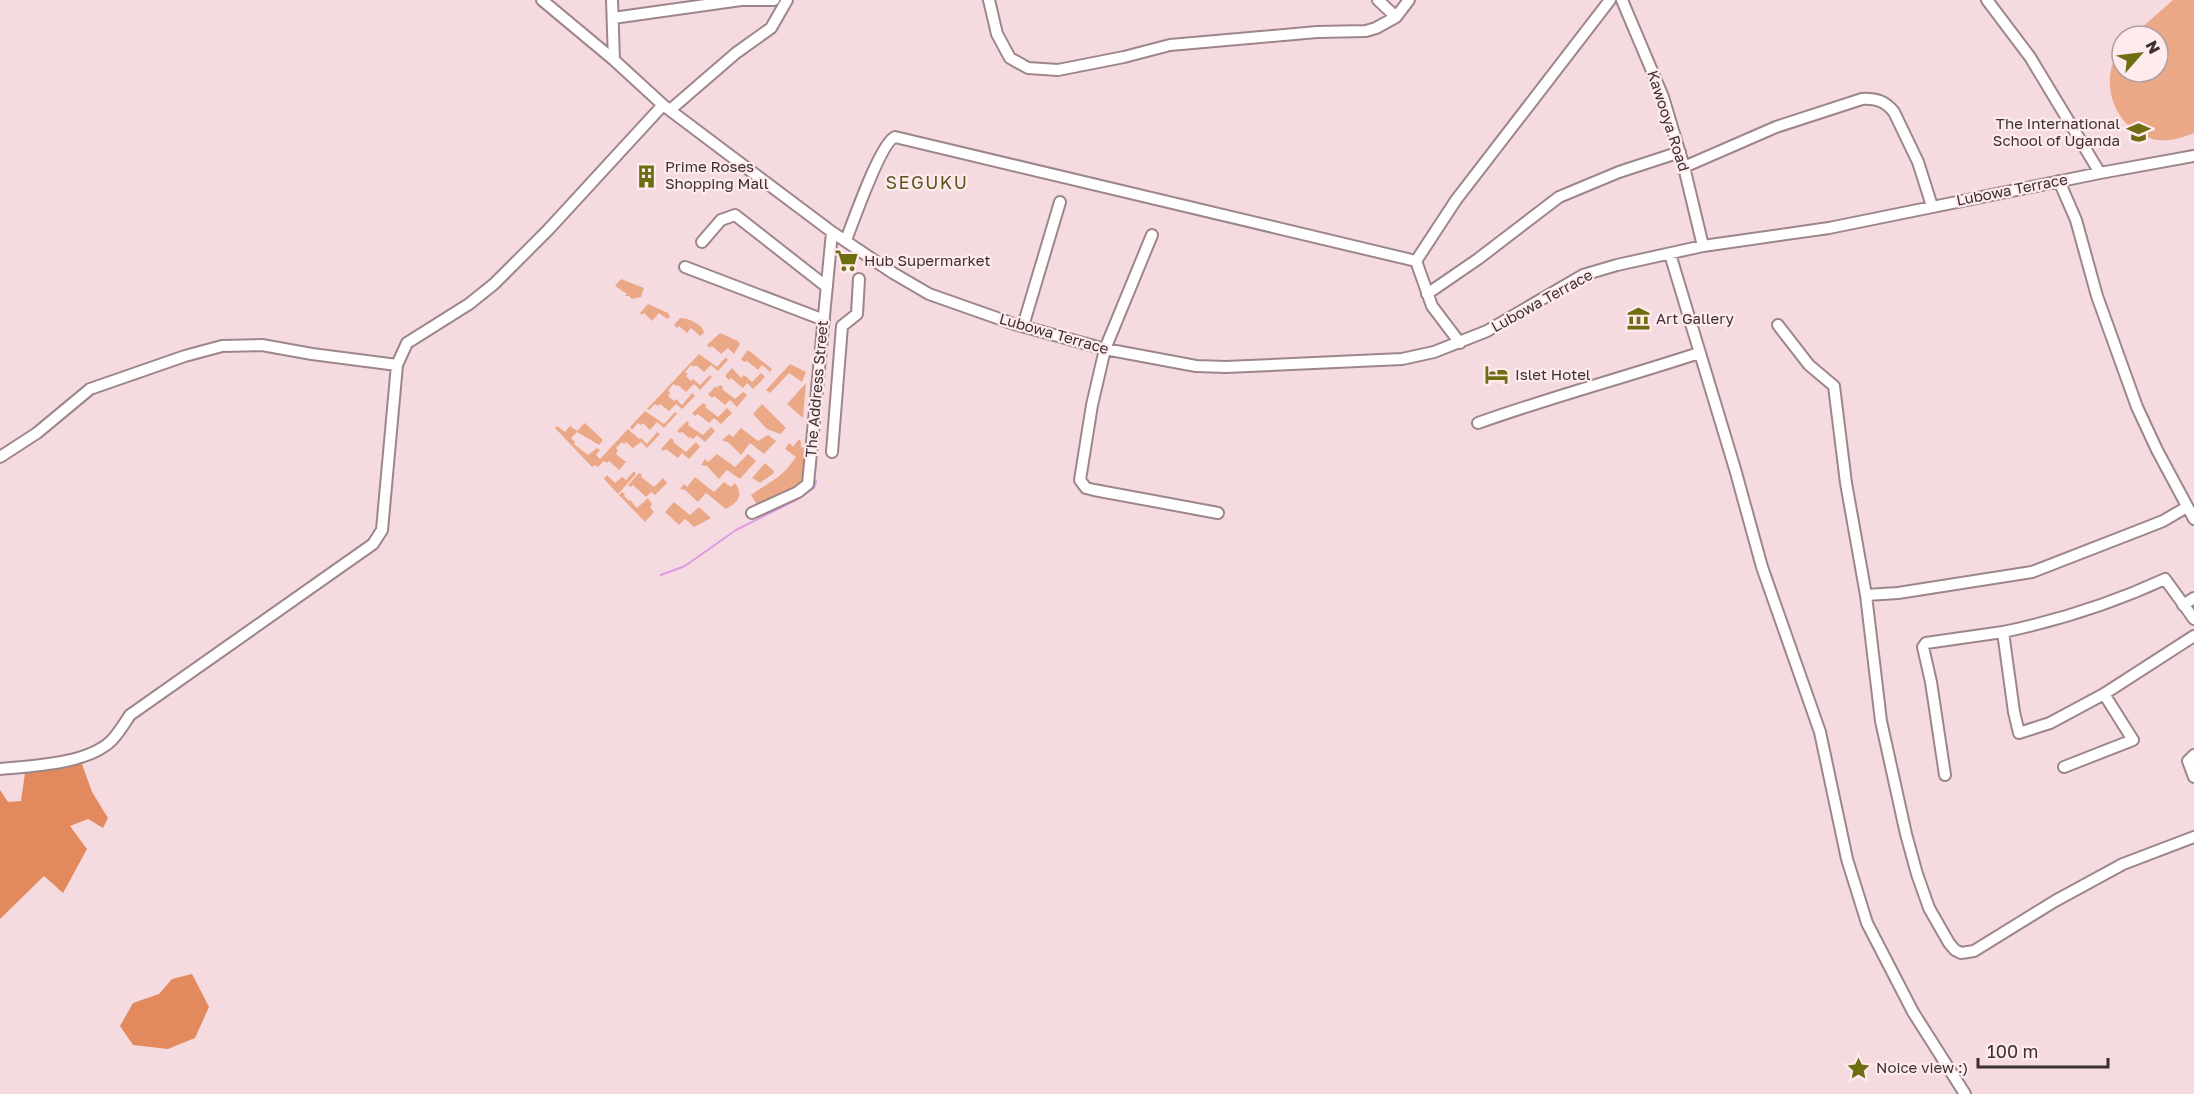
<svg xmlns="http://www.w3.org/2000/svg" width="2194" height="1094" font-family="'Golos Text',sans-serif">
<style>
.green{fill:#eba887}
.forest{fill:#e28a5d}
.lines{fill:none;stroke-linecap:round;stroke-linejoin:round}
.stream{stroke:#dc9be4;stroke-width:2}
.minor-casing{stroke:#9d868a;stroke-width:14}
.minor{stroke:#fff;stroke-width:10}
.labels{text-anchor:middle;stroke-width:4.5;stroke-linejoin:round;paint-order:stroke}
.street-label{font-size:15px;fill:#3b3133;stroke:#ffeaee}
.poi-label{font-size:15px;fill:#3b3133;stroke:#ffeaee;text-anchor:start}
.quarter-label{font-size:18px;letter-spacing:1.5px;fill:#56581d;stroke:#ffeaee}
</style>
<rect width="100%" height="100%" fill="#f5dbe0"/>
<!-- green -->
<path class="green" d="M2173,0H2194V133C2181,138 2167,143 2153,139C2112,128 2097,79 2122,45V72H2158V36H2132Z
M621,279L644,288L641,297L632,299L629,296H625L627,294L615,286Z
M648,304L668,313L670,317L667,319L659,313L652,321L644,313L642,315L640,313Z
M680,318C688,318 703,324 704,333L700,336L691,328L687,333L679,326L677,328L674,325Z
M720,333L738,341L740,344L734,354L728,348L721,354L712,346L710,348L707,345Z
M748,350L772,369L770,372L762,365L758,370L747,361L744,362L741,359Z
M699,354L717,367L726,357L728,360L718,371L711,365L704,372L696,365L694,367L691,365L685,372L688,374L686,376L691,381L693,379L700,385L710,375L712,377L700,390L694,384L686,392L678,385L676,386L673,384L668,391L670,393L668,396L674,401L676,399L682,405L692,393L695,396L682,409L676,404L669,411L660,404L658,406L655,404L649,410L647,409Z
M790,364L806,372L802,382L789,373L770,393L766,390Z
M732,368L741,378L744,375L752,382L761,373L765,377L753,389L747,383L743,388L731,378L729,380L725,376Z
M806,383L803,418L787,404Z
M720,385L723,387L722,389L735,399L743,392L747,395L737,407L730,400L725,405L714,396L712,398L708,394L716,386L717,388Z
M703,403L706,405L705,407L718,417L727,408L732,413L721,424L714,418L709,423L698,414L695,416L692,413Z
M762,404L786,428L780,434L767,429L753,414Z
M645,411L664,424L675,412L677,414L664,428L657,422L650,430L643,423L641,425L638,423L632,430L630,427Z
M687,421L689,423L688,425L703,435L711,427L715,431L705,442L697,435L693,439L690,437L689,438L682,432L680,433L677,431Z
M585,423L603,440L599,445L577,432L571,438L575,442L574,444L588,455L597,448L600,450L596,455L600,459L628,429L639,439L641,438L647,444L657,432L660,434L647,448L641,442L633,448L626,442L624,444L622,442L616,448L618,451L616,454L626,462L619,470L609,461L607,463L604,461L598,467L595,465L592,467L555,428L557,426L565,432L570,426L577,431Z
M741,428L758,441L768,435L776,441L764,454L750,443L741,455L729,443L722,440L729,434L733,437Z
M671,438L674,440L673,442L686,452L696,442L700,447L689,459L682,453L678,458L666,449L663,451L661,449Z
M799,439L801,442V447L805,448L802,481L793,491L761,506L756,503L751,495L778,477L787,469L796,457L785,449L789,443L793,447Z
M717,454L735,467L748,454L756,461L740,479L727,470L719,479L707,466L701,465L705,459L708,462Z
M765,463L774,471L773,474L760,483L752,478Z
M634,471L636,474L618,494L604,479L607,475L615,483L622,477L626,480Z
M639,473L642,475L641,477L654,487L663,478L667,483L655,495L651,492L646,497L633,485L631,487L628,485Z
M695,477L714,492L724,482L731,487L735,483C744,496 738,502 726,509L706,493L698,502L685,490L680,489L684,484L687,487Z
M622,492L625,494L624,496L629,501L630,500L637,508L648,498L652,504L650,507L654,512L645,522L619,495Z
M674,502L690,515L699,507L711,518L694,527L685,519L679,525L665,512Z"/>
<!-- forest -->
<path class="forest" d="M82,764L92,792L108,818L103,828L88,819L70,826L87,849L63,893L44,876L0,919V790L8,802L21,801L25,773Z
M192,974L209,1007L195,1038L168,1049L133,1045L120,1026L133,1003L159,994L172,979Z"/>
<g class="lines">
<!-- stream -->
<path class="stream" d="M803,495L814,488L816,481
M661,575L685,566L736,530L798,499"/>
<defs>
<path id="minor" d="M542,0L614,60L663,105L832,232L893,273L929,294L1014,324L1105,349L1196,366L1226,367L1402,359L1434,352L1487,331L1583,275L1617,265L1703,246L1829,228L2100,173L2194,156
M612,0L614,60
M989,0L997,34L1010,58L1028,68L1058,70L1124,57L1170,45L1317,32L1366,31L1376,28L1396,17L1409,0
M1378,0L1396,17
M1622,0L1663,97L1684,167L1703,246
M1987,0L2030,57L2100,173
M613,18L741,0H774
M670,110L736,53L771,28L787,0
M1684,167L1776,127L1862,99C1876,98 1885,101 1894,112L1918,162L1932,206
M2059,181L2076,220L2097,296L2137,407L2157,450L2194,519
M1152,235L1105,349L1092,405L1080,480L1086,488L1094,490L1218,513
M846,240C853,222 881,142 895,137L1416,261L1456,200L1610,0
M702,242L721,220L735,215L827,287
M1670,254L1735,469L1762,567L1820,732L1847,859L1867,923L1913,1012L1965,1094
M1416,261L1432,306L1460,343
M685,267L824,320
M1427,294L1478,259L1559,197L1619,172L1680,152
M1778,325L1809,365L1834,386L1846,483L1866,595L1881,721L1906,834L1917,874L1929,908L1949,943L1955,950L1961,953L1974,951L2055,901L2123,864L2194,837
M1023,326L1060,202
M1478,423C1551,397 1626,377 1699,353
M832,452L842,326L857,314L859,279
M0,457L37,433L90,389L185,356L222,346L262,345L312,354L397,365
M752,513L798,492L808,484L832,232
M1866,595L1898,593L2032,572L2135,532L2163,521L2187,507
M2183,605L2194,598
M2194,619L2165,579C2113,603 2060,620 2003,632L2014,712L2019,733L2050,723L2104,694L2194,636
M2194,755L2188,761L2194,777
M2064,767L2133,740L2104,694
M0,769C32,766 87,764 111,741C119,733 124,724 130,715L373,544L382,530L397,365L407,343L469,304L494,284L548,230L663,105
M1945,775L1931,682L1923,647L1926,643L2003,632"/>
</defs>
<!-- minor casing -->
<use href="#minor" class="minor-casing"/>
<!-- minor -->
<use href="#minor" class="minor"/>
</g>
<!-- icons -->
<defs>
<symbol id="school-bare" viewBox="-9 -9 18 18"><path d="M0-5L7-2L0 1L-7-2ZM-4 1L0 2.5L4 1V4Q0 6-4 4Z" fill="#6c6e11" stroke="#ffeaee" stroke-width="2.5" paint-order="stroke"/></symbol>
<symbol id="building-bare" viewBox="-9 -9 18 18"><path d="M-4-6H4V6H1V3H-1V6H-4ZM-2.5-4.3h1.7v1.8h-1.7ZM.8-4.3h1.7v1.8H.8ZM-2.5-1h1.7V.8h-1.7ZM.8-1h1.7V.8H.8Z" fill="#6c6e11" stroke="#ffeaee" stroke-width="2.5" paint-order="stroke"/></symbol>
<symbol id="supermarket-bare" viewBox="-9 -9 18 18"><path d="M-6-5.5h2.5l.6 2H6L4.5 2H-2.5L-4.4-4H-6ZM-1.5 3.2a1.3 1.3 0 1 0 .1 0ZM3 3.2a1.3 1.3 0 1 0 .1 0Z" fill="#6c6e11" stroke="#ffeaee" stroke-width="2.5" paint-order="stroke"/></symbol>
<symbol id="museum-bare" viewBox="-9 -9 18 18"><path d="M0-6L6-3V-2H-6V-3ZM-5-1h2V3h-2ZM-1-1h2V3h-2ZM3-1h2V3H3ZM-6 4H6V6H-6Z" fill="#6c6e11" stroke="#ffeaee" stroke-width="2.5" paint-order="stroke"/></symbol>
<symbol id="hotel-bare" viewBox="-9 -9 18 18"><path d="M-6-4.5h1.5V1H6V5H4.5V3h-9V5H-6ZM-4 0a1.8 1.8 0 1 1 3.6 0ZM.5 0V-2.5h3Q6-2.5 6 0Z" fill="#6c6e11" stroke="#ffeaee" stroke-width="2.5" paint-order="stroke"/></symbol>
<symbol id="sight-bare" viewBox="-9 -9 18 18"><path d="M0-6L1.8-2.2L6-1.7L2.9 1.2L3.7 5.4L0 3.3L-3.7 5.4L-2.9 1.2L-6-1.7L-1.8-2.2Z" fill="#6c6e11" stroke="#ffeaee" stroke-width="2.5" paint-order="stroke"/></symbol>
</defs>
<g fill-rule="evenodd">
<use href="#school-bare" x="2122" y="116" width="33" height="33"/>
<use href="#building-bare" x="630" y="160" width="33" height="33"/>
<use href="#supermarket-bare" x="830" y="244" width="33" height="33"/>
<use href="#museum-bare" x="1622" y="302" width="33" height="33"/>
<use href="#hotel-bare" x="1480" y="358" width="33" height="33"/>
<use href="#sight-bare" x="1842" y="1052" width="33" height="33"/>
</g>
<g class="labels">
<!-- street labels -->
<g class="street-label">
<text transform="translate(1668 121) rotate(72)" y="5">Kawooya Road</text>
<text transform="translate(2012 190) rotate(-11)" y="5">Lubowa Terrace</text>
<text transform="translate(1542 301) rotate(-29)" y="5">Lubowa Terrace</text>
<text transform="translate(1054 334) rotate(16)" y="5">Lubowa Terrace</text>
<text transform="translate(817 389) rotate(-85)" y="5">The Address Street</text>
</g>
<!-- poi labels -->
<g class="poi-label">
<text x="2120" y="129" text-anchor="end">The International<tspan x="2120" dy="17">School of Uganda</tspan></text>
<text x="665" y="172">Prime Roses<tspan x="665" dy="17">Shopping Mall</tspan></text>
<text x="864" y="266">Hub Supermarket</text>
<text x="1656" y="324">Art Gallery</text>
<text x="1515" y="380">Islet Hotel</text>
<text x="1876" y="1073">Noice view :)</text>
</g>
<!-- quarter labels -->
<g class="quarter-label">
<text x="927" y="189">SEGUKU</text>
</g>
</g>
<!-- north arrow -->
<g transform="translate(2140 54) rotate(62)"><circle r="28" fill="#ffeaee" stroke="#b1a0a3" stroke-width="1.5"/>
<path d="M0-4.5L10 22L0 15L-10 22Z" fill="#6c6e11"/>
<text y="-9" font-size="16" font-weight="bold" text-anchor="middle" fill="#3b3133">N</text>
</g>
<!-- scale -->
<path d="M1978 1058v9h130v-9" fill="none" stroke="#3b3133" stroke-width="3"/>
<text x="1987" y="1058" font-size="18" fill="#3b3133" stroke="#ffeaee" stroke-width="4.5" paint-order="stroke">100 m</text>
</svg>
